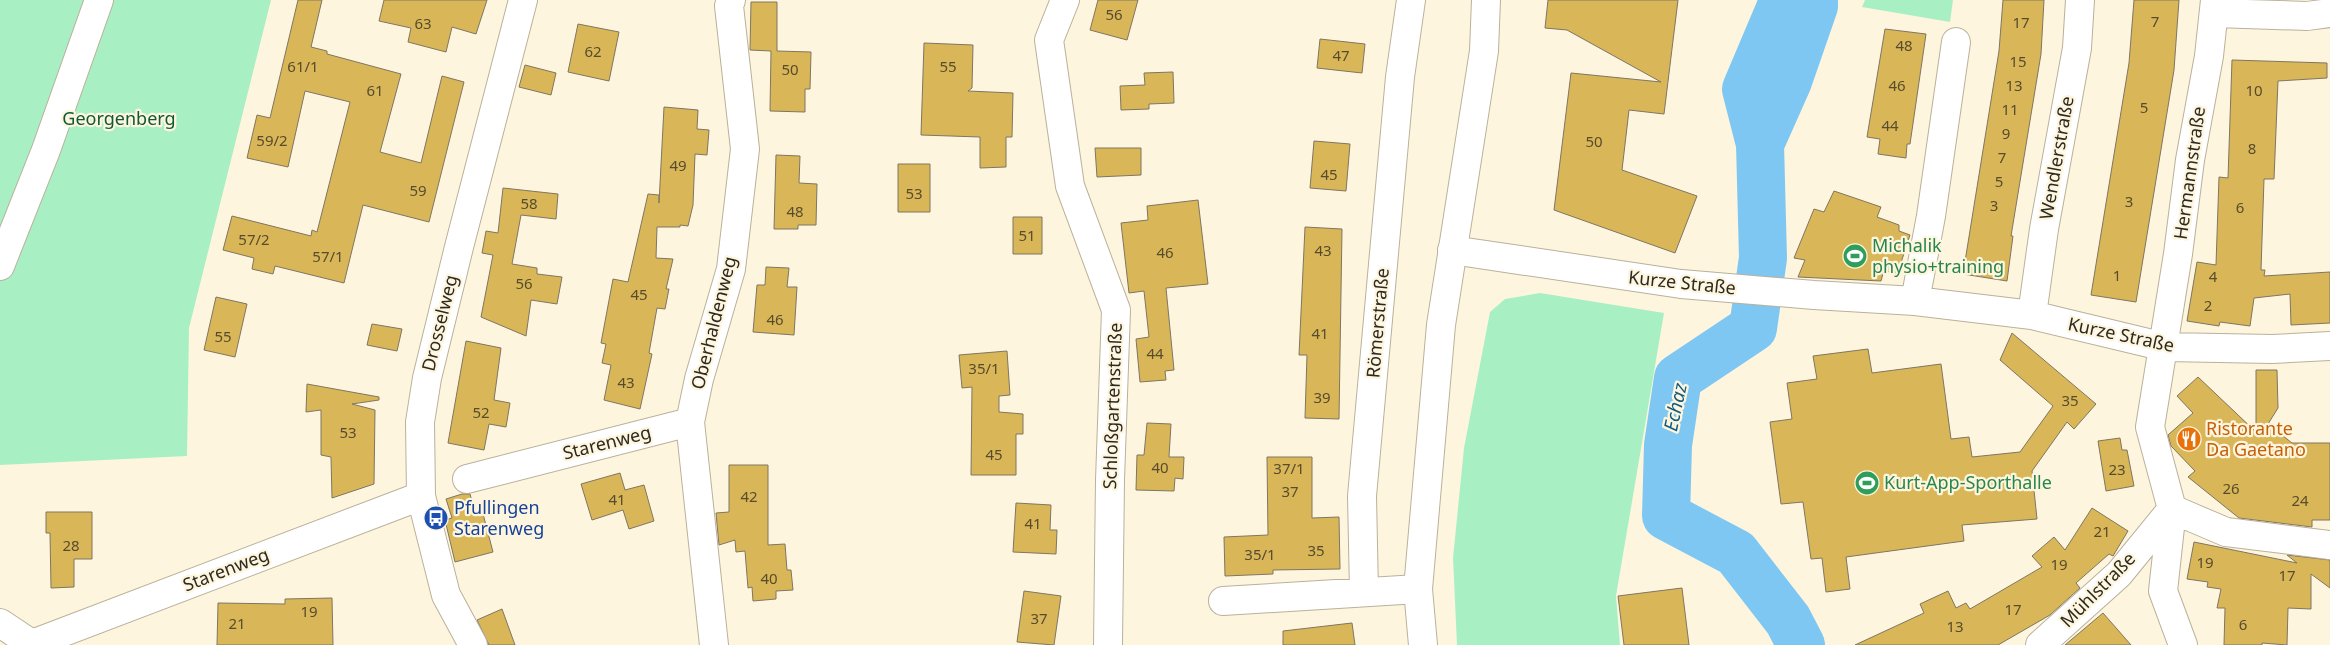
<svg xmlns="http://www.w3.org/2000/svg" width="2330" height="645" font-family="'Noto Sans',sans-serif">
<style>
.green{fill:#a8f0c4}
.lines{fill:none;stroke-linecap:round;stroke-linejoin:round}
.river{stroke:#7ec7f3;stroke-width:48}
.building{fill:#d9b657;stroke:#7f7662}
.minor-casing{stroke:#bab19b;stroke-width:30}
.major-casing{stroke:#bab19b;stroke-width:30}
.minor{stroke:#fff;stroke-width:28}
.major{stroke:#fff;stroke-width:28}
.labels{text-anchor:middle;stroke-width:4.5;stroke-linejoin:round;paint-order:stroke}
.number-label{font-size:15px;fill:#574c2e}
.park-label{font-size:18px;fill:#0f5936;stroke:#fef5de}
.street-label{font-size:18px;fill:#2c2920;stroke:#fef5de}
.leisure-label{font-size:18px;fill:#27864d;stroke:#fef5de;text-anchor:start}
.food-label{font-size:18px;fill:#c56008;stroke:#fef5de;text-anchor:start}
.transit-label{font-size:18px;fill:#164399;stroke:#fef5de;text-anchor:start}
.water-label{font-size:19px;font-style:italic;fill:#0f5b80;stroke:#fef5de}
</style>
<rect width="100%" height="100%" fill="#fef5de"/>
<!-- green -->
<path class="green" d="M0,0H271L189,328L187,456L0,465Z
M1865,0H1953L1950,22L1862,7Z
M1540,293L1664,313L1616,596L1620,645H1457L1453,558L1464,448L1490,312L1505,299Z"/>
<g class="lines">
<!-- river -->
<path class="river" d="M1786,0L1779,11L1746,89L1760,144L1763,258L1753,328L1678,378L1668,445L1666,516L1736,553L1788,620L1801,645
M1760,144L1788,81L1814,6V0"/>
</g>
<!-- building -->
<path class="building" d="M298,0H322L311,47L327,51V54L401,74L380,152L421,163L442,76L464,82L429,222L363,205L344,283L275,266L273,274L252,269L254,258L223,250L232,216L311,236L312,230L317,232L350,102L305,91L288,167L247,158L257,115L270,118Z
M384,0H487L476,34L452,27L446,52L408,42L411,28L379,21Z
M1098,0H1138L1127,40L1090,30Z
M1548,0H1678L1664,114L1629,110L1622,170L1697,196L1675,253L1554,210L1571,73L1661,82L1567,30L1545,28Z
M2003,0H2044L2041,54L2011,236H2013L2007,281L1963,274L1999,51Z
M2134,0H2179L2174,70L2136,302L2091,295L2129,63Z
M751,2H777V51L811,52L810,89H805V112L770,111L771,51L750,50Z
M578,24L619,32L609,81L568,72Z
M1885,29L1926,34L1910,144H1907L1906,158L1878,154L1880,139L1867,137Z
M1320,39L1365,44L1362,73L1317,68Z
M924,43L973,45L972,88L968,91L1013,93L1012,137H1006V167L980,168V137L921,135Z
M2232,60L2327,63V78L2278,81L2274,179H2264L2261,270H2265L2264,276L2330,272V323L2291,325L2290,294L2254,298L2250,326L2220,322L2219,326L2187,321L2197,262L2216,265L2219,177L2228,178Z
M525,65L556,73L551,95L519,87Z
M1173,72L1174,103L1149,104V109L1121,110L1120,86L1145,85L1144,73Z
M664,107L698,110L697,129L709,130L707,155L695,154L693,205L688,226L680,225V227H657L656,258L673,259L666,289H669L665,309L657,308L649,353L652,354L640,409L604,400L611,365L602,363L606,344L601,343L613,279L628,282L648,194L659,195V203Z
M1314,141L1350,144L1346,191L1310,188Z
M1095,148H1141V175L1097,177Z
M776,155L800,156L799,183L817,184L816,225H798V229H774Z
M898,164H930V212H898Z
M503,188L558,194L556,219L521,215L512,264L537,268V274L562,277L557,304L531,300L526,336L481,317L493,255L482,253L486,231L498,233Z
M1834,191L1881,207L1877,217L1899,225V231L1910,235L1897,275L1884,270L1881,281L1798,277L1805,260L1794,258L1814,209L1824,212Z
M1198,200L1208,284L1166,288L1174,370L1165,371L1166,380L1140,382L1136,339L1149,337L1144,291L1129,293L1121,223L1148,220L1147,206Z
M1013,217H1042V254H1013Z
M1305,227L1342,229L1339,419L1305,418L1307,355H1299Z
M766,267L789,268L787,287H797L794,335L753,332L757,285H765Z
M216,297L247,304L235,357L204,350Z
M372,324L402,329L397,351L367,345Z
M2012,333L2096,404L2074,429L2067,422L2032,471L2037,519L1962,525L1964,541L1846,557L1850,589L1826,592L1822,558L1811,559L1803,502L1781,504L1770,422L1792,419L1787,383L1817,379L1813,356L1868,349L1872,373L1941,364L1951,439L1969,437L1972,457L2020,452L2053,406L2000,360Z
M466,341L501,348L494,400L510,403L506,427L489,424L484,450L448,443Z
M1007,351L1010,395L999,396V412L1023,414V434H1016V475H971L972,387L962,388L959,355Z
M2256,370H2277L2278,408L2268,424L2292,443H2330V520H2312V527L2239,518L2188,477L2195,471L2171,446L2168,435L2193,413L2177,396L2198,377L2256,432Z
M307,384L379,397V400L352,404L375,410L374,484L332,498L331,457L321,455V410L306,412Z
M1147,423L1171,424L1169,457H1184L1183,479L1175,478L1174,491L1136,490L1137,455H1144Z
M2120,438L2122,450H2127L2134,486L2106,491L2098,441Z
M1267,457H1312V518L1339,517L1340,569L1273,570V574L1225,576L1224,537L1268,535Z
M729,465H768V545L785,544L787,570H791L793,590L776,591V599L753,601L752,587L748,588L745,551L736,552L735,540L719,545L716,513L729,512Z
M620,473L625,490L644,485L654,521L629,529L623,510L592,520L581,484Z
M462,494H470L475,512L482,510L493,552L455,562L445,520L452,518L446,499Z
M1016,503L1051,505L1050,530H1057L1056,554L1013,552Z
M2092,508L2128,531L2113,556L2109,554L2076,583L2080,588L2050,615L1998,645H1855L1924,613L1920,604L1948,591L1956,608L1966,603L1970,609L2042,567L2032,556L2054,537L2065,550Z
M46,512H92V559H74V587L51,588L50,533H46Z
M2194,542L2297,563L2287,555L2330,560V588L2311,574V609L2288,608L2287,645L2262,643V645H2224L2225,608H2217L2221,589L2207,587L2208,582L2187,579Z
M1682,588L1689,645H1624L1618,596Z
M1024,591L1061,596L1054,645L1017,642Z
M332,598L333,645H217L218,603L285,604V599Z
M502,609L515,645H489L477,620Z
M2103,613L2131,645H2065Z
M1352,623L1355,645H1283V631Z"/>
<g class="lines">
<defs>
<path id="minor" d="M1065,0L1049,40L1070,186L1116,310L1110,480L1108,645
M2215,13L2307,16L2330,13
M1452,250L1681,284L1814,295L1915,301L2032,315L2165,347L2272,349L2330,346
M0,266L46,150L99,0
M1915,301L1931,216L1956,42
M2032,315L2044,229L2077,48L2080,0
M467,479L690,422
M2172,509L2226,532L2330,545
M1364,592L1362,496L1400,77L1411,0
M1223,601L1418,589
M0,623L33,645
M32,644L421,496
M473,645L446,595L421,496L420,422L427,378L459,247L523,0
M714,645L690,422L699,379L731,269L745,149L729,6L731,0
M2040,645L2119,574L2172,509
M2183,645L2163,591L2172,509L2150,427L2178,254L2190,160L2209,56L2215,0"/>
<path id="major" d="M1423,645L1418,589L1441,325L1484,51L1486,0"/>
</defs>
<!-- minor casing -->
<use href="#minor" class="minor-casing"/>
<!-- major casing -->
<use href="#major" class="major-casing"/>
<!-- minor -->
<use href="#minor" class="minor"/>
<!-- major -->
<use href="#major" class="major"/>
</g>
<!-- icons -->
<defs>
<symbol id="stadium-disc" viewBox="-11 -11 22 22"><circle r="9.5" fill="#2e9e5b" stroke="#fef5de"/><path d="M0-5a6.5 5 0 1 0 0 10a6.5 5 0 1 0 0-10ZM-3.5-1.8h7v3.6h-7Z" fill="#fff"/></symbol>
<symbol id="restaurant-disc" viewBox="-11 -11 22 22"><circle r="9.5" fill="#e8710a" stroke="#fef5de"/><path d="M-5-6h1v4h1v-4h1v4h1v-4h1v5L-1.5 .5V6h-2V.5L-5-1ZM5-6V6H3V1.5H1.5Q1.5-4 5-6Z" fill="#fff"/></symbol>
<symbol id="bus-disc" viewBox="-11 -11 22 22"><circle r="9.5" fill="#1a4fb4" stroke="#fef5de"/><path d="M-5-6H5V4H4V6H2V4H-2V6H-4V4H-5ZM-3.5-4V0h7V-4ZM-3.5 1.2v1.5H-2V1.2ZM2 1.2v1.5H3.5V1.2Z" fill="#fff"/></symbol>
</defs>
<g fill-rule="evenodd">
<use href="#stadium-disc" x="1841" y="242" width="28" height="28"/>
<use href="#restaurant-disc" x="2175" y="425" width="28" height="28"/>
<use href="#stadium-disc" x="1853" y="469" width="28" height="28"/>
<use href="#bus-disc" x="422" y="504" width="28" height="28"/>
</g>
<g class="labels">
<!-- number labels -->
<g class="number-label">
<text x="1114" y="20">56</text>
<text x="2155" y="27">7</text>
<text x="2021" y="28">17</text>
<text x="423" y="29">63</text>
<text x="1904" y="51">48</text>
<text x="593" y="57">62</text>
<text x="1341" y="61">47</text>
<text x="2018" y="67">15</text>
<text x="303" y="72">61/1</text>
<text x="948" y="72">55</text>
<text x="790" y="75">50</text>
<text x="1897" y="91">46</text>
<text x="2014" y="91">13</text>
<text x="375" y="96">61</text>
<text x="2254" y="96">10</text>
<text x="2144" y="113">5</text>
<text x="2010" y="115">11</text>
<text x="1890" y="131">44</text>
<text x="2006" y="139">9</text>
<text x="272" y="146">59/2</text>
<text x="1594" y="147">50</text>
<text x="2252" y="154">8</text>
<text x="2002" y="163">7</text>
<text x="678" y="171">49</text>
<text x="1329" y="180">45</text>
<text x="1999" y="187">5</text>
<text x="418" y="196">59</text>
<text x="914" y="199">53</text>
<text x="2129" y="207">3</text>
<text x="529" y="209">58</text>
<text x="1994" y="211">3</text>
<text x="2240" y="213">6</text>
<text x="795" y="217">48</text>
<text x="1027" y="241">51</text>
<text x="254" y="245">57/2</text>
<text x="1323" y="256">43</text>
<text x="1165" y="258">46</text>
<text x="328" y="262">57/1</text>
<text x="2117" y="281">1</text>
<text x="2213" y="282">4</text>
<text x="524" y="289">56</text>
<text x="639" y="300">45</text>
<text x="2208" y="311">2</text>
<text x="775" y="325">46</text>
<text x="1320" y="339">41</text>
<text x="223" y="342">55</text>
<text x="1155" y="359">44</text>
<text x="984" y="374">35/1</text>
<text x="626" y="388">43</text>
<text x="1322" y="403">39</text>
<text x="2070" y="406">35</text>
<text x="481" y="418">52</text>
<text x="348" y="438">53</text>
<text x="994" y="460">45</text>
<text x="1160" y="473">40</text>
<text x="1289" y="474">37/1</text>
<text x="2117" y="475">23</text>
<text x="2231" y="494">26</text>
<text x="1290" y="497">37</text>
<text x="749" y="502">42</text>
<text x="617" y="505">41</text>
<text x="2300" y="506">24</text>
<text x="1033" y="529">41</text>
<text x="2102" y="537">21</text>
<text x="71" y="551">28</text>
<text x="1316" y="556">35</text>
<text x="1260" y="560">35/1</text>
<text x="2205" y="568">19</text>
<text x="2059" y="570">19</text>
<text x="2287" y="581">17</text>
<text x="769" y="584">40</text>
<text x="2013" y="615">17</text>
<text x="309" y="617">19</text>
<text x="1039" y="624">37</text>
<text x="237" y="629">21</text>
<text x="2243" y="630">6</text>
<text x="1955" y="632">13</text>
</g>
<!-- park labels -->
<g class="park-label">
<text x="119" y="125">Georgenberg</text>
</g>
<!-- street labels -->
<g class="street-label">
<text transform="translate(2057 158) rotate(-80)" y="6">Wendlerstraße</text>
<text transform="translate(2190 173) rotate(-82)" y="6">Hermannstraße</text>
<text transform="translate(1682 283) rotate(6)" y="6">Kurze Straße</text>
<text transform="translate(440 323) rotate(-76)" y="6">Drosselweg</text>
<text transform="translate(714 323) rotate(-76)" y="6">Oberhaldenweg</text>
<text transform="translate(1378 323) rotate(-85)" y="6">Römerstraße</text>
<text transform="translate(2121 335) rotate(12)" y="6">Kurze Straße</text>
<text transform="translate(1113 406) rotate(-88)" y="6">Schloßgartenstraße</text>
<text transform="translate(607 443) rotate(-14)" y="6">Starenweg</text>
<text transform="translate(226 570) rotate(-21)" y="6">Starenweg</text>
<text transform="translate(2098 590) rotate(-45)" y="6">Mühlstraße</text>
</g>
<!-- leisure labels -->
<g class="leisure-label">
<text x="1872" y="252">Michalik<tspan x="1872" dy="21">physio+training</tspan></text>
<text x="1884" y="489">Kurt-App-Sporthalle</text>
</g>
<!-- food labels -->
<g class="food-label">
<text x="2206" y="435">Ristorante<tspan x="2206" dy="21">Da Gaetano</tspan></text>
</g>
<!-- transit labels -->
<g class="transit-label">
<text x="454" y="514">Pfullingen<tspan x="454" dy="21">Starenweg</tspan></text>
</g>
<!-- water labels -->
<g class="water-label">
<text transform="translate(1675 407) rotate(-78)" y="7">Echaz</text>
</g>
</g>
</svg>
